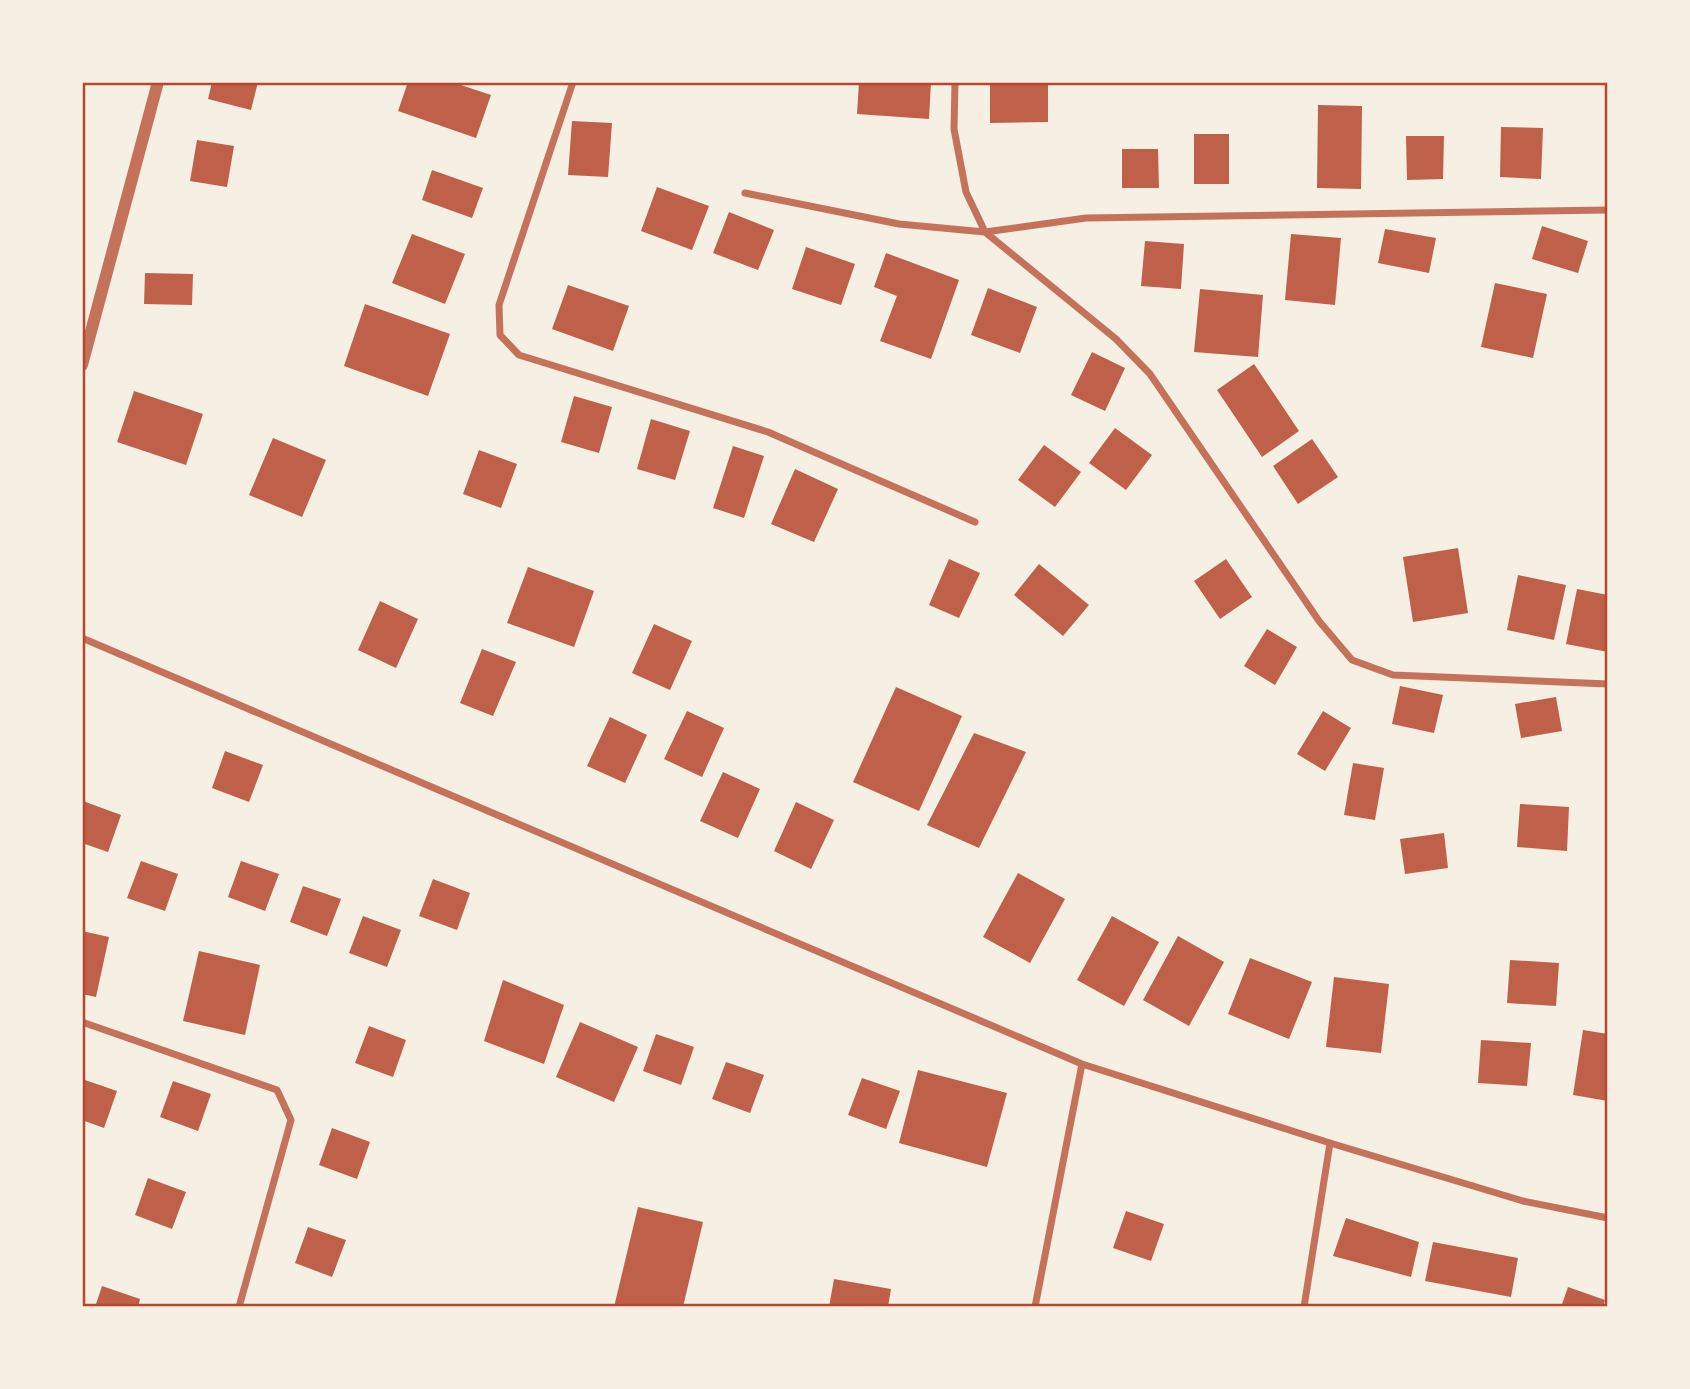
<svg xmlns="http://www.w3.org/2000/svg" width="1690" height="1389" font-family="Roboto,sans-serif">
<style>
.building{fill:#bf614a}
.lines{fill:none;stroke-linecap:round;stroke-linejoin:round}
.minor{stroke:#c5725c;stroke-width:7}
.tertiary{stroke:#c5725c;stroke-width:12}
.neatline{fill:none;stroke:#b5482f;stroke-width:2.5}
</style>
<rect width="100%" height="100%" fill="#f6efe4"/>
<!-- building -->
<path class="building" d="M212,82H258L251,110L208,99Z
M408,82H452L491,95L476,138L398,111Z
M859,82H931L929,119L857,114Z
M990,82H1048V122L990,123Z
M1318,105L1362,106L1361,189L1317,188Z
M572,121L612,123L608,177L568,175Z
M1501,127L1543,128L1541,179L1500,177Z
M1194,134H1229V184H1194Z
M1406,136H1444L1443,179L1407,180Z
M197,140L234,146L227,187L190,181Z
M1122,149H1158L1159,188H1122Z
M432,170L483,188L472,218L422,200Z
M657,187L709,206L692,250L641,231Z
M729,212L774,230L758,270L713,253Z
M1542,226L1588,241L1578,273L1532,259Z
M1385,229L1436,238L1429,273L1378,263Z
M412,234L465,254L445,304L392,283Z
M1291,234L1341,238L1335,305L1285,300Z
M1145,241L1184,244L1181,289L1141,286Z
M806,247L855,264L841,305L792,289Z
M886,253L959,280L931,359L880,341L897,296L874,287Z
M145,273L193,274L192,305L144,304Z
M1495,283L1547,294L1533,358L1481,347Z
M568,285L629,306L613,351L552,329Z
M988,288L1037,307L1020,353L971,335Z
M1200,289L1263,295L1258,357L1194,352Z
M365,304L450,334L428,396L344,366Z
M1092,352L1125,368L1105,411L1071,395Z
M1254,364L1299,431L1262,457L1217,390Z
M134,391L203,414L186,465L117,442Z
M574,396L612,407L599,453L561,442Z
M651,419L690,431L675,480L637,469Z
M1115,428L1152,455L1126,490L1089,463Z
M273,438L326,460L302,517L249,495Z
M1312,439L1338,477L1298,504L1273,466Z
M1044,445L1081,472L1055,507L1018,480Z
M733,446L764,456L744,518L713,508Z
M479,450L517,464L501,508L463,494Z
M795,469L838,489L814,542L771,524Z
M1458,548L1468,613L1413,622L1403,557Z
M949,559L980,573L959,618L929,605Z
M1226,559L1252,597L1220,619L1194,581Z
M1039,564L1089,605L1063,636L1014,595Z
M528,567L594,591L574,647L507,623Z
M1518,575L1566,585L1554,640L1507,630Z
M1577,589L1608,595V652L1566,644Z
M380,601L418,619L396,668L358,650Z
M654,624L692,641L670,690L632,673Z
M1267,629L1297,647L1275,685L1244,666Z
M482,649L516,662L493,716L460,703Z
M1400,686L1443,695L1434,733L1392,724Z
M896,687L962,716L919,811L853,782Z
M1556,697L1562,731L1521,738L1515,704Z
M687,711L724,728L702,777L664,759Z
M1323,711L1351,728L1325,771L1297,754Z
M610,717L647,735L625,783L587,766Z
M974,733L1026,752L979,848L927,825Z
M225,751L263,765L249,802L212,788Z
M1353,763L1384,768L1375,820L1344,815Z
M723,772L760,789L738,838L700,821Z
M83,801L121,815L108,852L82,843Z
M796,802L834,820L811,869L774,851Z
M1520,804L1569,807L1567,851L1517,847Z
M1444,833L1448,868L1405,874L1400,839Z
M141,861L178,874L165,911L127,898Z
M241,861L279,874L265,911L228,897Z
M1018,873L1065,899L1030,963L983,937Z
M433,879L470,893L457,930L419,916Z
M303,886L341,899L327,936L290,922Z
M363,916L401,930L387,967L349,953Z
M1112,916L1159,942L1124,1006L1077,980Z
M82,931L109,937L96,997L82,994Z
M1178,936L1224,962L1189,1026L1143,1000Z
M199,951L260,965L245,1035L183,1021Z
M1250,958L1312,982L1289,1039L1228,1014Z
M1510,960L1559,963L1556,1006L1507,1003Z
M1334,977L1389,984L1381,1053L1326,1047Z
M503,980L564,1005L544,1064L484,1041Z
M580,1022L638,1047L614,1102L556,1077Z
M369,1026L406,1040L393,1077L355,1063Z
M1583,1030L1608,1034V1101L1573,1095Z
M656,1034L694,1047L681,1085L643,1071Z
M1481,1040L1531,1043L1527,1086L1478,1083Z
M726,1062L764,1075L750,1113L712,1099Z
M918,1070L1007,1093L987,1167L899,1143Z
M862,1078L900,1091L886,1129L848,1115Z
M82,1079L117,1091L104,1128L82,1120Z
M173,1081L211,1094L198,1131L160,1117Z
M332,1128L370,1142L357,1179L319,1165Z
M148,1178L186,1192L172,1229L135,1215Z
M638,1207L703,1222L683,1307H614Z
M1126,1211L1164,1224L1151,1261L1113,1248Z
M1346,1218L1419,1242L1411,1277L1333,1256Z
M308,1227L346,1240L332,1277L295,1263Z
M1433,1242L1518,1258L1511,1297L1425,1281Z
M834,1279L891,1289L888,1307H829Z
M102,1286L140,1299L138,1307H95Z
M1568,1287L1605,1300L1603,1307H1561Z"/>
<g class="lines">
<!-- minor -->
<path class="minor" d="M573,82L499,305L500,335L519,355L768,432L975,522
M955,82L954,129L966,192L985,232L1116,339L1150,374L1319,621L1352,660L1393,675L1608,684
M745,193L899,224L985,232L1086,218L1608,210
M82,638L1082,1064L1330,1143L1523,1201L1608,1218
M82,1022L277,1090L291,1120L239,1307
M1035,1307L1082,1064
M1304,1307L1330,1143"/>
<!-- tertiary -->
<path class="tertiary" d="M82,365L158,82"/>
</g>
<!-- border -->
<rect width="1690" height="1389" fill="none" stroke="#f6efe4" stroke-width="168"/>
<rect x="84" y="84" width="1522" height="1221" class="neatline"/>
</svg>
